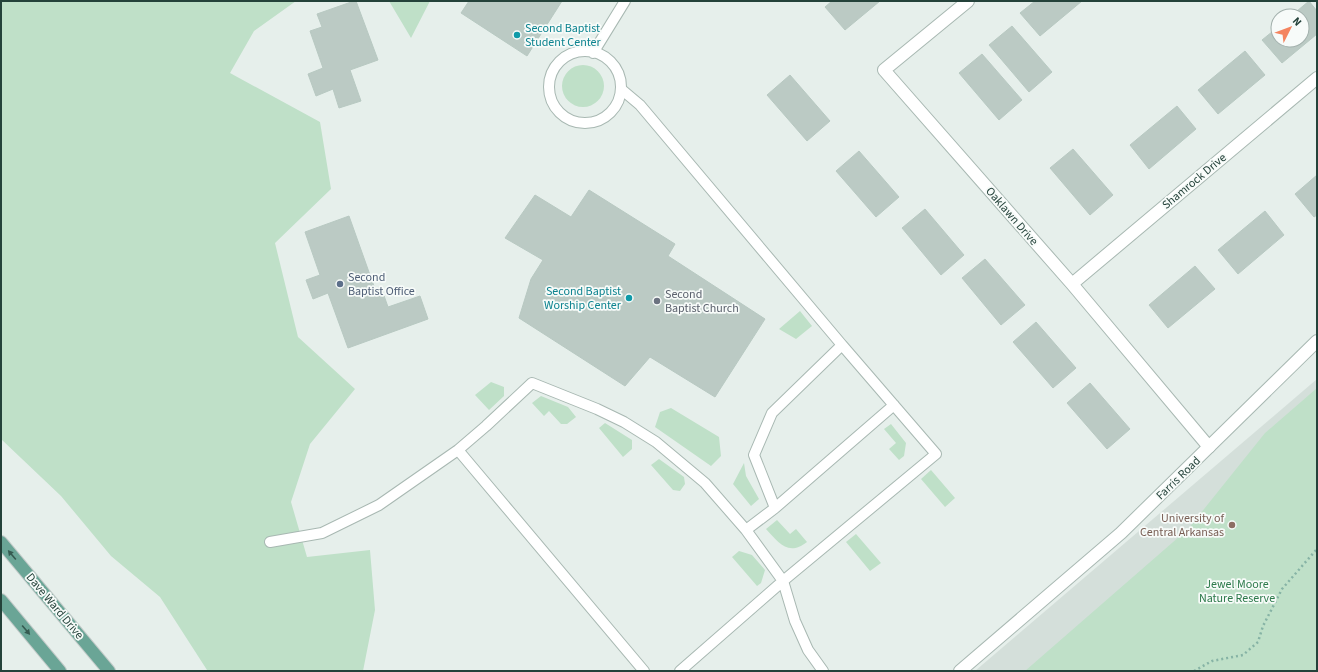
<svg xmlns="http://www.w3.org/2000/svg" width="1318" height="672" font-family="'Source Sans 3',sans-serif">
<style>
.built{fill:#d4dfda}
.green{fill:#bfe0c8}
.building{fill:#bbcac4;stroke:#b8c9c2}
.lines{fill:none;stroke-linecap:round;stroke-linejoin:round}
.service-casing{stroke:#a8b8b2;stroke-width:12}
.minor-casing{stroke:#a8b8b2;stroke-width:14}
.tertiary-casing{stroke:#a8b8b2;stroke-width:14}
.primary-casing{stroke:#c2cac8;stroke-width:14}
.path{stroke:#86b3a5;stroke-width:2.5;stroke-dasharray:2 3;stroke-linecap:butt}
.service{stroke:#fff;stroke-width:10}
.minor{stroke:#fff;stroke-width:12}
.tertiary{stroke:#fff;stroke-width:12}
.primary{stroke:#6aa596;stroke-width:12}
.oneway{fill:#365b51}
.culture-dot{fill:#0f9aa8;stroke:#f7fbf9;stroke-width:1.5}
.service-dot{fill:#5c6f8a;stroke:#f7fbf9;stroke-width:1.5}
.worship-dot{fill:#6b7280;stroke:#f7fbf9;stroke-width:1.5}
.education-dot{fill:#8d6e63;stroke:#f7fbf9;stroke-width:1.5}
.labels{text-anchor:middle;stroke-width:3.5;stroke-linejoin:round;paint-order:stroke}
.culture-label{font-size:12px;fill:#0d838f;stroke:#f7fbf9;text-anchor:start}
.street-label{font-size:12px;fill:#24423a;stroke:#f7fbf9}
.service-label{font-size:12px;fill:#4e5e75;stroke:#f7fbf9;text-anchor:start}
.worship-label{font-size:12px;fill:#5b616d;stroke:#f7fbf9;text-anchor:start}
.education-label{font-size:12px;fill:#785e54;stroke:#f7fbf9;text-anchor:end}
.park-label{font-size:12px;fill:#2d7a4b;stroke:#f7fbf9}
</style>
<rect width="100%" height="100%" fill="#e6efeb"/>
<!-- built -->
<path class="built" d="M1317,379V671H975Z"/>
<!-- green -->
<path class="green" d="M1,1H296L254,31L230,73L320,122L331,189L275,243L298,337L355,389L310,444L291,502L307,557L370,550L375,610L363,671L207,670L160,597L111,556L61,496L1,439Z
M389,1H430L411,38Z
M562 86a21 21 0 1 1 42 0a21 21 0 1 1-42 0Z
M800,311L812,326L796,339L779,329Z
M491,382L504,387V396L489,410L475,395Z
M1317,388V671H1025L1188,529L1265,433Z
M541,396L568,407L576,417L567,424H561L549,411L544,416L532,403Z
M671,408L719,437L721,456L711,466L655,427L660,412Z
M605,423L632,440V449L623,457L599,428Z
M891,424L906,443L904,456L899,460L889,449L896,443L884,429Z
M659,459L684,477L685,484L680,491L673,490L651,465Z
M744,463L746,476L759,499L751,506L733,484Z
M931,470L955,498L945,507L921,479Z
M777,520L790,534L796,529L807,542C788,557 778,542 766,529Z
M856,534L881,563L870,571L846,542Z
M739,551L752,555L765,570L761,583L757,586L732,557Z"/>
<!-- building -->
<path class="building" d="M354,1H356L378,60L350,70L361,101L339,108L333,89L316,96L308,74L323,68L310,31L322,27L317,14Z
M469,1H562L527,56L461,13Z
M832,1H880L845,30L825,7Z
M1035,1H1082L1040,36L1020,13Z
M1309,1L1317,11V34L1282,63L1262,40L1278,27V40H1302V16H1291Z
M1012,26L1052,72L1029,92L989,45Z
M1245,51L1265,75L1218,114L1198,90Z
M982,54L1022,100L999,120L959,73Z
M790,75L830,121L807,141L767,95Z
M1177,106L1196,129L1149,169L1130,145Z
M1073,149L1113,195L1090,215L1050,168Z
M859,151L899,197L876,217L836,171Z
M1317,175V215L1314,217L1295,194Z
M589,190L675,244L668,256L765,319L715,397L650,357L625,386L519,318L531,279L543,260L505,238L535,195L571,217Z
M925,209L964,255L941,275L902,228Z
M1265,211L1284,235L1238,274L1218,250Z
M349,216L375,289L381,287L388,307L420,296L428,319L348,348L328,293L313,299L306,280L320,275L305,232Z
M985,259L1025,305L1001,325L962,278Z
M1195,266L1215,289L1168,328L1149,305Z
M1036,322L1076,368L1053,388L1013,342Z
M1090,383L1130,429L1107,449L1067,403Z"/>
<g class="lines">
<defs>
<path id="service" d="M549 87a36 36 0 1 1 72 0a36 36 0 1 1-72 0Z
M593,53L625,1
M621,89L640,105L842,345
M458,450L644,671
M775,508L894,405
M746,530L783,581L795,621L808,650L823,671
M270,542L322,533L379,505L458,450L486,426L532,383L597,409L624,422L656,442L705,483L746,530L775,508L754,455L772,413L842,345L936,454L783,581L680,671"/>
<path id="minor" d="M968,1L884,70L1072,284L1209,447
M1072,284L1317,78"/>
<path id="tertiary" d="M960,671L1121,533L1317,341"/>
<path id="primary" d="M1,542L109,671
M1,600L60,671"/>
</defs>
<!-- service casing -->
<use href="#service" class="service-casing"/>
<!-- minor casing -->
<use href="#minor" class="minor-casing"/>
<!-- tertiary casing -->
<use href="#tertiary" class="tertiary-casing"/>
<!-- primary casing -->
<use href="#primary" class="primary-casing"/>
<!-- path -->
<path class="path" d="M1194,671L1212,661L1243,655L1258,642L1263,626L1282,589L1317,549"/>
<!-- service -->
<use href="#service" class="service"/>
<!-- minor -->
<use href="#minor" class="minor"/>
<!-- tertiary -->
<use href="#tertiary" class="tertiary"/>
<!-- primary -->
<use href="#primary" class="primary"/>
</g>
<!-- one-way arrows -->
<defs><path id="oneway-solid" d="M-6-.8H1V-3.2L6.5 0L1 3.2V.8H-6Z"/></defs>
<g class="oneway">
<use href="#oneway-solid" transform="translate(12 555) rotate(-130)"/>
<use href="#oneway-solid" transform="translate(26 630) rotate(50)"/>
</g>
<!-- markers -->
<g class="culture-dot">
<circle cx="517" cy="35" r="4"/>
<circle cx="629" cy="298" r="4"/>
</g>
<circle class="service-dot" cx="340" cy="284" r="4"/>
<circle class="worship-dot" cx="657" cy="301" r="4"/>
<circle class="education-dot" cx="1232" cy="525" r="4"/>
<g class="labels">
<!-- culture labels -->
<g class="culture-label">
<text x="525" y="32">Second Baptist<tspan x="525" dy="14">Student Center</tspan></text>
<text x="621" y="295" text-anchor="end">Second Baptist<tspan x="621" dy="14">Worship Center</tspan></text>
</g>
<!-- street labels -->
<g class="street-label">
<text transform="translate(1194 181) rotate(-40)" y="4">Shamrock Drive</text>
<text transform="translate(1012 216) rotate(49)" y="4">Oaklawn Drive</text>
<text transform="translate(1178 478) rotate(-44)" y="4">Farris Road</text>
<text transform="translate(55 606) rotate(50)" y="4">Dave Ward Drive</text>
</g>
<!-- service labels -->
<g class="service-label">
<text x="348" y="281">Second<tspan x="348" dy="14">Baptist Office</tspan></text>
</g>
<!-- worship labels -->
<g class="worship-label">
<text x="665" y="298">Second<tspan x="665" dy="14">Baptist Church</tspan></text>
</g>
<!-- education labels -->
<g class="education-label">
<text x="1224" y="522">University of<tspan x="1224" dy="14">Central Arkansas</tspan></text>
</g>
<!-- park labels -->
<g class="park-label">
<text x="1237" y="588">Jewel Moore<tspan x="1237" dy="14">Nature Reserve</tspan></text>
</g>
</g>
<!-- border -->
<rect width="1318" height="672" fill="none" stroke="#24423a" stroke-width="4"/>
<!-- north arrow -->
<g transform="translate(1290 28) rotate(48)"><circle r="19" fill="#f7fbf9" stroke="#a3b1ad"/>
<path d="M0-3L7 15L0 10L-7 15Z" fill="#f4845f"/>
<text y="-6" font-size="11" font-weight="bold" text-anchor="middle" fill="#24423a">N</text>
</g>
</svg>
